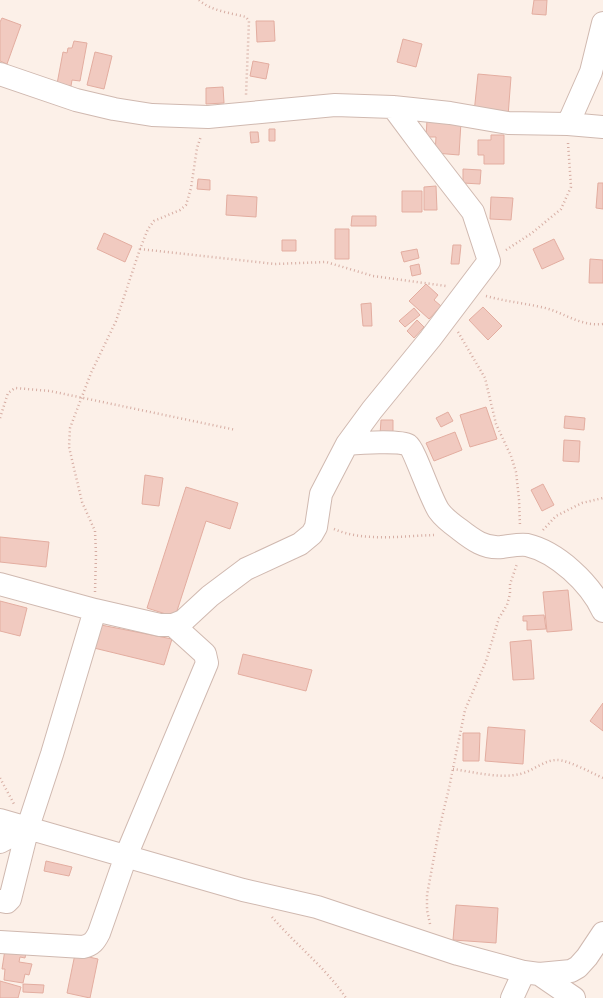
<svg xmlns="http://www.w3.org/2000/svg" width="603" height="998" font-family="'PT Sans Narrow',sans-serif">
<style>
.building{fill:#f1cac0;stroke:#e3ada0}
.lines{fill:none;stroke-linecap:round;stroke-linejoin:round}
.minor-casing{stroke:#d0b9b0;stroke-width:24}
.path{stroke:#d6ada3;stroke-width:2.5;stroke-dasharray:1 3;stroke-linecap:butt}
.minor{stroke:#fff;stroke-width:22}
</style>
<rect width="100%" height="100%" fill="#fcf0e8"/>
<!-- building -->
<path class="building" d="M534,0H547L546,15L532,14Z
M2,18L21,25L7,64L0,61V22Z
M256,21H274L275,41L257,42Z
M403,39L422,44L416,67L397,62Z
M74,41L87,43L80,81L72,80L71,86L57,84L63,52L67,53L68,48H72Z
M95,52L112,56L104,89L87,85Z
M253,61L269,64L266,79L250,76Z
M478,74L511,77L508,116L474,113Z
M223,87L224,103L206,104V88Z
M427,120L461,122L459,155L435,153L436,137H426Z
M269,129H275V141H269Z
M250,132H258L259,142L251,143Z
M491,135H504V164H484V155H478V140H491Z
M463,169L481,170L480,184L463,183Z
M198,179L210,180V190L197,189Z
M598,183H603V209L596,208Z
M436,186L437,210H424V187Z
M402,191H422V212H402Z
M227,195L257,197L256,217L226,215Z
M491,197L513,198L511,220L490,219Z
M352,216H376V226H351Z
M335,229H349V259H335Z
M104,233L132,246L125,262L97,249Z
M554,239L564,259L542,269L533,249Z
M282,240H296V251H282Z
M453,245H461L459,264H451Z
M417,249L419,258L404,262L401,252Z
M590,259L603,260V283H589Z
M419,264L421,274L412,276L410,266Z
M426,284L438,295L434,300L441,306L429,319L409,301Z
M371,303L372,326H363L361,304Z
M483,307L502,326L488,340L469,320Z
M414,308L420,315L405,327L399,321Z
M417,320L424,327L414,338L407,331Z
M486,407L497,439L470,447L460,415Z
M448,412L453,421L441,427L436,418Z
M565,416L585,418L584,430L564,428Z
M381,420H393V435H380Z
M455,432L462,450L434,461L426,443Z
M564,440L580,441L579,462L563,461Z
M145,475L163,478L159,506L142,504Z
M543,484L554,505L542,511L531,490Z
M186,487L238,503L230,529L206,521L175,617L147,608Z
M0,537L49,542L46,567L0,562Z
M568,590L572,630L547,632L543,592Z
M0,601L27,608L20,636L0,631Z
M544,615L546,629L527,630V621H523V616Z
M101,625L172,639L164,665L94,648Z
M531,640L534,679L513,680L510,642Z
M243,654L312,670L306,691L238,674Z
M603,703V731L590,721Z
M488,727L525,730L523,764L485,761Z
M463,733H480L479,761H463Z
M46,861L72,867L69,876L44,871Z
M456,905L498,908L496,943L453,940Z
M6,943L27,947L25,958L20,957L19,962L32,964L29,975L25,974L23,983L4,980L5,969H2Z
M75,954L98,959L90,998L67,993Z
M0,981L21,987L18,998H0Z
M23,984L44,985L43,993L23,992Z"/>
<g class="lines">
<defs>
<path id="minor" d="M0,74L76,100L114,109L152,115L208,117L335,105L393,107L450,113L508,123L568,124L603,127
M568,124L591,72L603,23
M347,444C359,443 400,440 408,445C415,450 430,498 439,511C444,518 452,524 459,529C473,540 485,549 502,547C510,546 519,544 527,545C557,552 590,583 603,611
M0,584L95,610L160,625H173L183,621L210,596L246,569L300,544L312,534L316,527L321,494L347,444L372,410L430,339L489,261L473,212L425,150L393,107
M0,820L243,890L317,907L458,954L524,972L539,974L571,971L578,967L587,957L603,933
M0,842L28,827
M0,901L7,902L10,899L28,827L52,754L95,610
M0,942L83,947C92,945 95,941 99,933L126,856L207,663L205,654L173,625
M539,974L574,998
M512,998L524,972"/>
</defs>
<!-- minor casing -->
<use href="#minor" class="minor-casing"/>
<!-- path -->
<path class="path" d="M199,0C211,11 231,13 246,17L249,21L246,95
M140,249L275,264L326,262L373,276L446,286
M506,250L532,233L561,209L571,187L568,143
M486,296C504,301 522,303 541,307C562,311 580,327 603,324
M458,332L485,378L496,424L511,456L516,472L519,499L520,526
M0,418L8,393L15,388L50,391L236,430
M334,529C363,542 403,536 434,535
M543,530L556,516L582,503L603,498
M95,592L96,554L95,531L82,502L69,447L70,428L91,373L116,321L140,249L148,229L154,221L180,210L186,205L191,188L197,148L201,136
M453,769C473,772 501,779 520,774C533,771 544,760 557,760C568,760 592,773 603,778
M0,778L14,804
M272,917C296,945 326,968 346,998
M430,924L427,910V895L439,830L449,788L465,710L486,661L499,618L507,605L510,594V584L517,564"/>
<!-- minor -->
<use href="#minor" class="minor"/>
</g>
</svg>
